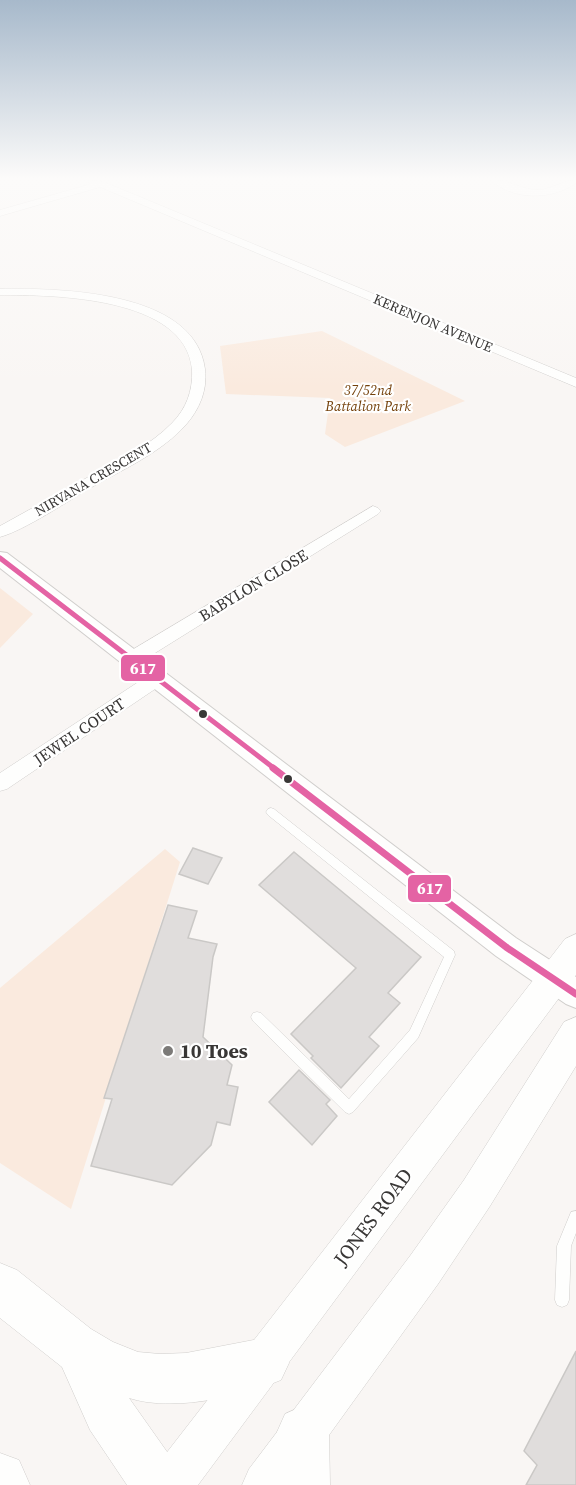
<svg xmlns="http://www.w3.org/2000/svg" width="576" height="1485" font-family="'Source Serif 4',serif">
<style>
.green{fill:#faeade}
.building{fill:#e0dddc;stroke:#cac8c6;stroke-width:1.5}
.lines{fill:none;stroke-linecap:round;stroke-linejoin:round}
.service-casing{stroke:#d0cecc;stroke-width:1}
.minor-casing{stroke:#d0cecc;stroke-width:1}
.tertiary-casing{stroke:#d0cecc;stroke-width:2}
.secondary-casing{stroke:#d0cecc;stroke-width:1}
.trunk-casing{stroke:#d0cecc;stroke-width:1}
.service{fill:#fefefd;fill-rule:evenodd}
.minor{fill:#fefefd;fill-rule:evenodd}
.tertiary{fill:#fefefd;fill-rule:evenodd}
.secondary{fill:#fefefd;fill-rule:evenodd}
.trunk{fill:#fefefd;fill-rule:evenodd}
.bus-1-far1-casing{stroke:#fff;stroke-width:9}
.bus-1-casing{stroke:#fff;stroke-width:11}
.bus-1-far1{stroke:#e463a4;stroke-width:5}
.bus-1{stroke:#e463a4;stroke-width:7}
.bus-dot{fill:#393736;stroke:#fff;stroke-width:2}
.poi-dot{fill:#7c7a78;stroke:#fff;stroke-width:2}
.labels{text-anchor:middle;stroke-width:4.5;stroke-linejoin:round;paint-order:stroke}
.far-street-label{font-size:14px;fill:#393736;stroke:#fff}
.far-park-label{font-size:14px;font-style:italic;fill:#74410b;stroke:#fff}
.street-label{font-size:16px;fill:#393736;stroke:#fff}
.near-poi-label{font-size:20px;font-weight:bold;fill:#393736;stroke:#fff;text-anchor:start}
.near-street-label{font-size:20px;fill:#393736;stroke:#fff}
.line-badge{stroke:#fff;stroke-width:2}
.badge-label{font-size:16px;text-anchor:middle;font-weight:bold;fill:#fff}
</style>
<rect width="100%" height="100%" fill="#f9f6f4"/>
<!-- green -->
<path class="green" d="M322,331L465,401L345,447L325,434L330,398L226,394L220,346Z
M0,588L33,614L0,648Z
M165,849L180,862L71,1209L0,1163V988Z"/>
<!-- building -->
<path class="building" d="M193,848L222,858L208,884L179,874Z
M294,852L421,957L388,993L400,1003L369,1037L379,1046L341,1088L311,1058L313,1056L291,1034L356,968L259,885Z
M168,905L197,911L188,938L217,944L213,957L203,1037L232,1065L227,1085L238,1087L230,1125L217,1122L211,1145L172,1185L91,1166L112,1099L104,1098Z
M299,1070L330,1100L326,1104L337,1116L312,1145L269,1102Z
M576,1351V1485H526L537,1465L524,1451Z"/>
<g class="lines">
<defs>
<path id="service" d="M271,808L274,809L454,951L455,955L418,1038L353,1112L349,1114L345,1112L253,1021L251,1017L253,1013L257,1012L261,1013L349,1099L410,1030L444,957L268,815L266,812L268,809Z
M576,1211V1233L571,1246L569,1300L567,1305L562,1307L557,1305L555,1300L557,1246L571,1212Z"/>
<path id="minor" d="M85,180L104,182L576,378V387L100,187L0,216V210L91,184Z
M491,180C507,179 521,190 539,190C553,189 563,180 576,180V183C552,200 513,201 491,180Z
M0,289C58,288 195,290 205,369C208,393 197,414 181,430C156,455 122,470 92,487C68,501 25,530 0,537V526C31,509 61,492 92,475C119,460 150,446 172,423C186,409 193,391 192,370C186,296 52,295 0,295Z
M373,506L378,508L381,511L378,514L139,663L133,664L127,663L124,658L127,653Z
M158,671L164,673L167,678L164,683L7,789L0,791V773L152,673Z"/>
<path id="tertiary" d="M0,552L7,553L516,938L576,977V1008L566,1004L496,956L0,568Z"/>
<path id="secondary" d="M576,934V975L198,1485H147L154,1469L565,939Z
M576,1017V1066L490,1206L438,1284L293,1485H242L249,1469L410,1256L464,1180L564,1022Z"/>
<path id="trunk" d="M0,1263L17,1270L91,1329L113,1342L138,1352L160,1354L186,1353L264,1338L281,1346L289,1363L281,1380C240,1397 172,1412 129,1398L177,1466L184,1485H127L90,1430L62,1367L0,1318Z
M303,1406L321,1414L329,1432L330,1485H278L277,1432L285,1414Z
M0,1453L19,1460L30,1485H0Z"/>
</defs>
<!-- service casing -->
<use href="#service" class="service-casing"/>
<!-- minor casing -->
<use href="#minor" class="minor-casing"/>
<!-- tertiary casing -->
<use href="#tertiary" class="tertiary-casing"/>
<!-- secondary casing -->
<use href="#secondary" class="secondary-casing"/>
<!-- trunk casing -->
<use href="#trunk" class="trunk-casing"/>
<!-- service -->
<use href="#service" class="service"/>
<!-- minor -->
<use href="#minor" class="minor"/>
<!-- tertiary -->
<use href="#tertiary" class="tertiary"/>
<!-- secondary -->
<use href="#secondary" class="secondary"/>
<!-- trunk -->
<use href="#trunk" class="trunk"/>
<defs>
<path id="bus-1-far1" d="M0,558L275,769"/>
<path id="bus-1" d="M273,768L506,947L576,994"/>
</defs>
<!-- bus-1-far1 casing -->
<use href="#bus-1-far1" class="bus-1-far1-casing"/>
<!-- bus-1 casing -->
<use href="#bus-1" class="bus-1-casing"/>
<!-- bus-1-far1 -->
<use href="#bus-1-far1" class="bus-1-far1"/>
<!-- bus-1 -->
<use href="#bus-1" class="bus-1"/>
</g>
<!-- sky -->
<linearGradient id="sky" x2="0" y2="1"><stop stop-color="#a7b9cb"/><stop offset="0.46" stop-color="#fcfbfa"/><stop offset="1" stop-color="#fcfbfa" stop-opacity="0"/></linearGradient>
<rect width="576" height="388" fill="url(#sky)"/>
<!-- markers -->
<g class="bus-dot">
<circle cx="203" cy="714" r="5"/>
<circle cx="288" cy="779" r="5"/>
</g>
<circle class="poi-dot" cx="168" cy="1051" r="6"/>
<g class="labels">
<!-- far-street labels -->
<g class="far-street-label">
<text transform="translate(433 323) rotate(23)" y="5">KERENJON AVENUE</text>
<text transform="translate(93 479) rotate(-30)" y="5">NIRVANA CRESCENT</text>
</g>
<!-- far-park labels -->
<g class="far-park-label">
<text x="368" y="395">37/52nd<tspan x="368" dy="16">Battalion Park</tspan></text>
</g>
<!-- street labels -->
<g class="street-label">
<text transform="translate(253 585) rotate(-31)" y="6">BABYLON CLOSE</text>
<text transform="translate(79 731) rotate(-34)" y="6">JEWEL COURT</text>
</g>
<!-- near-poi labels -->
<g class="near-poi-label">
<text x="180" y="1058">10 Toes</text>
</g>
<!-- near-street labels -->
<g class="near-street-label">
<text transform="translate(373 1217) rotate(-53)" y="7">JONES ROAD</text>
</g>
</g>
<g class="line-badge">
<rect x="120" y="654" width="46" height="28" rx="6" fill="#e463a4"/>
<rect x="407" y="874" width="45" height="29" rx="6" fill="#e463a4"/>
</g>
<g class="badge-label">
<text x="143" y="674">617</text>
<text x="430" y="894">617</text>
</g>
</svg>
